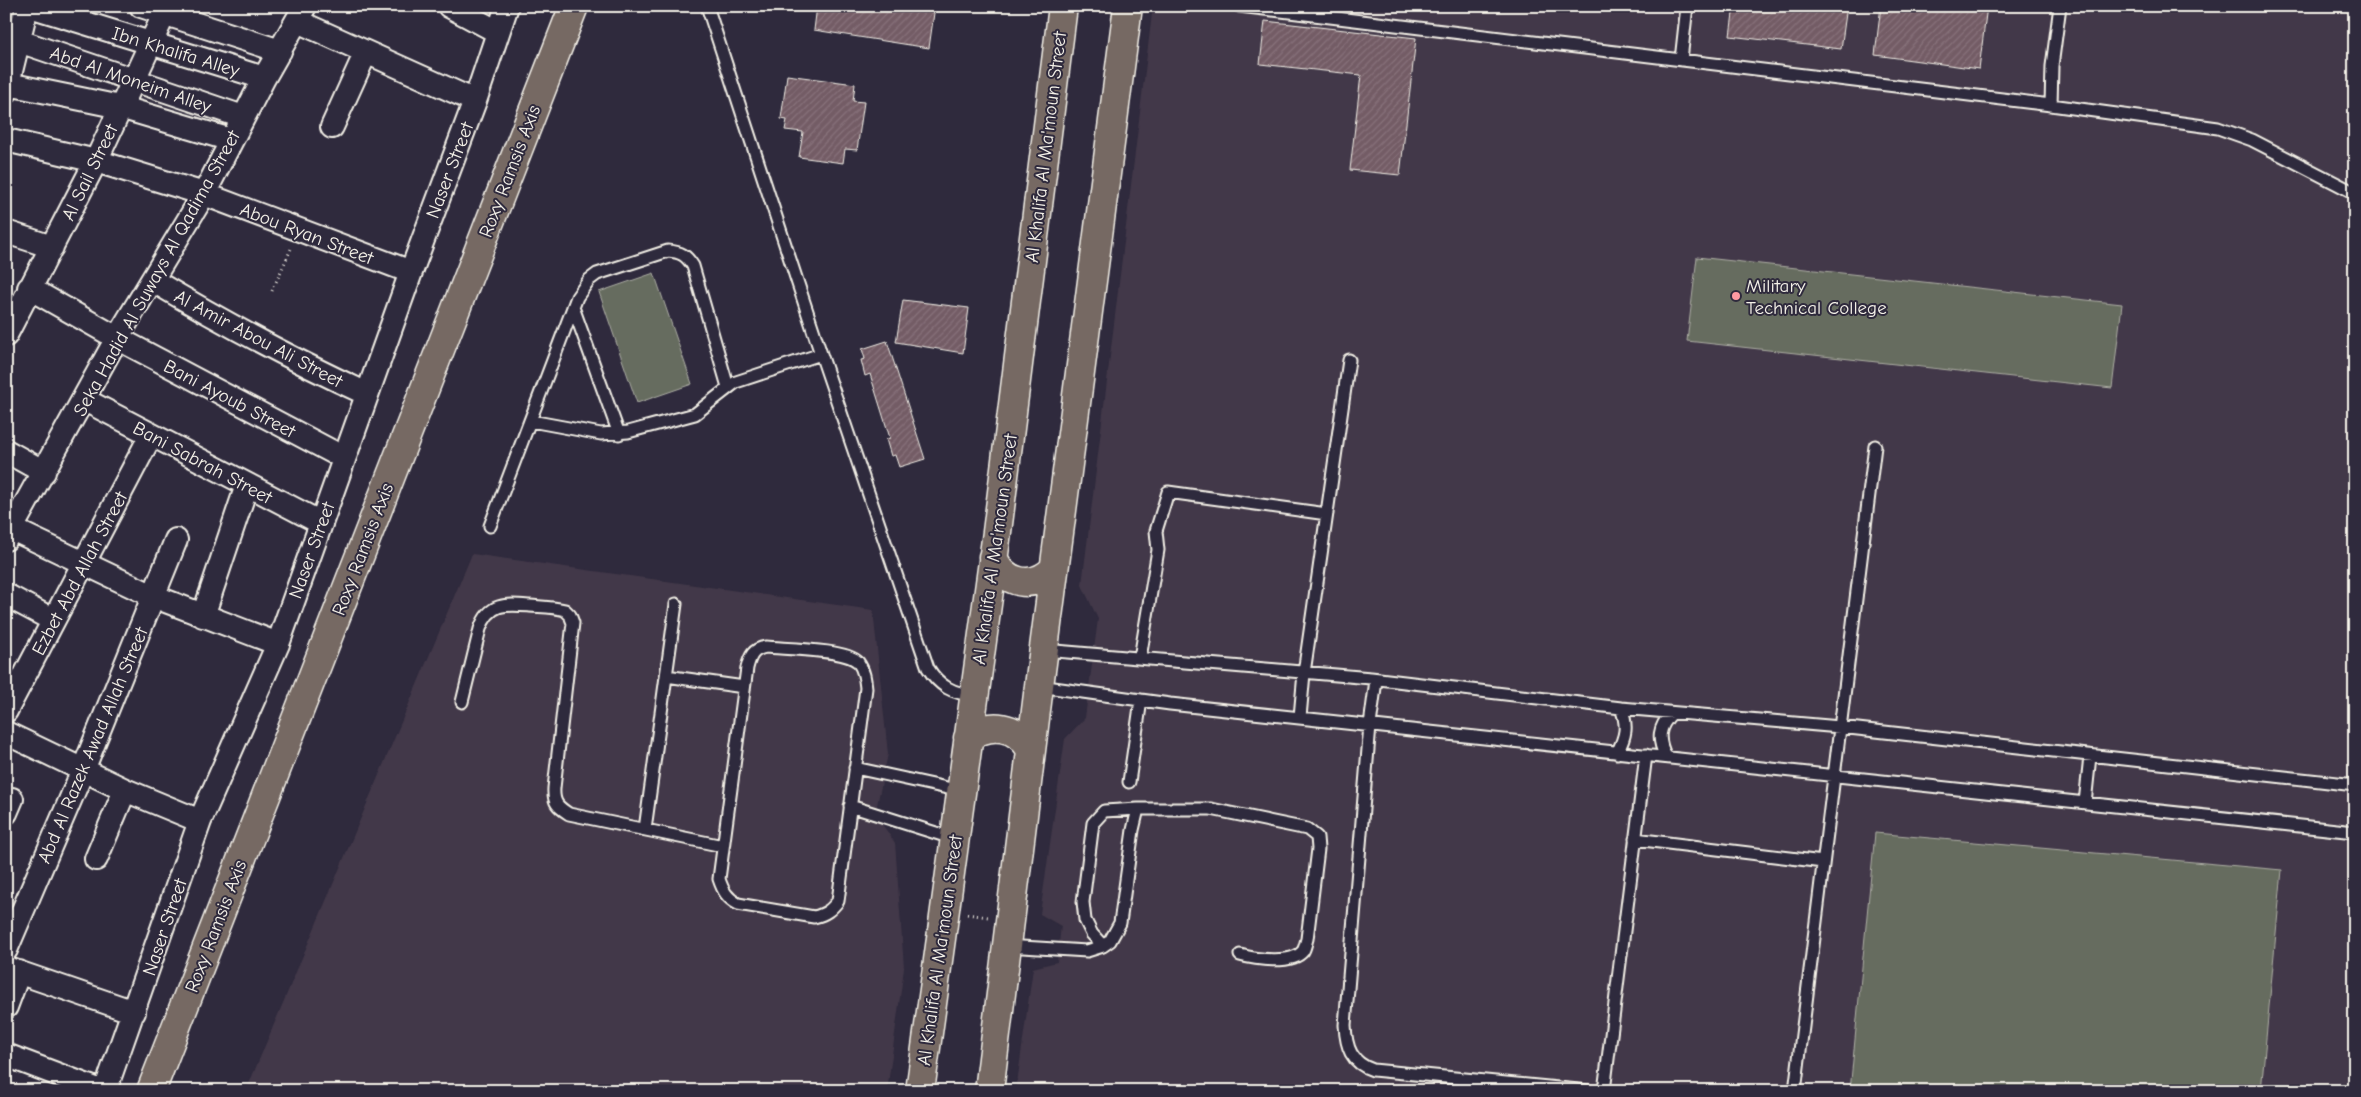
<svg xmlns="http://www.w3.org/2000/svg" width="2361" height="1097" font-family="'Comic Neue',sans-serif">
<style>
.built{fill:#433949}
.park{fill:#666c5f;stroke:#adaea4}
.building{fill:url(#building-hatch);stroke:#f4f1e8}
.lines{fill:none;stroke-linecap:round;stroke-linejoin:round}
.lane-casing{stroke:#f4f1e8;stroke-width:15}
.street-casing{stroke:#f4f1e8;stroke-width:26}
.primary-casing{stroke:#f4f1e8;stroke-width:31}
.path{stroke:#f4f1e8;stroke-width:3;stroke-dasharray:1 4;stroke-linecap:butt}
.lane{stroke:#2f2a3d;stroke-width:11}
.street{stroke:#2f2a3d;stroke-width:22}
.primary{stroke:#766964;stroke-width:28}
.poi-dot{fill:#ff9aa2;stroke:#2f2a3d;stroke-width:2}
.labels{text-anchor:middle;stroke-width:4;stroke-linejoin:round;paint-order:stroke}
.street-label{font-size:19px;fill:#f4f1e8;stroke:#2f2a3d}
.poi-label{font-size:19px;fill:#f4f1e8;stroke:#2f2a3d;text-anchor:start}
</style>
<defs>
<pattern id="building-hatch" width="6" height="6" patternUnits="userSpaceOnUse" patternTransform="scale(1.25)"><rect width="6" height="6" fill="#735b65"/><path d="M-1 1l2-2M0 6l6-6M5 7l2-2" fill="none" stroke="#88737b"/></pattern>
</defs>
<rect width="100%" height="100%" fill="#2f2a3d"/>
<filter id="ink" filterUnits="userSpaceOnUse"><feTurbulence type="fractalNoise" baseFrequency=".02" numOctaves="2"/><feDisplacementMap in="SourceGraphic" scale="10" xChannelSelector="R" yChannelSelector="G"/><feConvolveMatrix kernelMatrix="1 2 1 2 8 2 1 2 1" color-interpolation-filters="sRGB"/></filter>
<g filter="url(#ink)">
<!-- built -->
<path class="built" d="M1153,6H2355V1091H1016L1033,968L1057,962L1061,926L1040,914L1065,739L1085,718L1098,619L1082,585Z
M472,554L873,610L888,754L875,814L895,843L904,968L887,1091H246Z"/>
<!-- park -->
<path class="park" d="M1697,257L2122,304L2112,388L1687,341Z
M654,273L692,384L637,403L599,292Z
M1875,833L2282,870L2261,1091H1850Z"/>
<!-- building -->
<path class="building" d="M817,6H935L929,48L814,30Z
M1734,6H1847L1841,49L1730,36Z
M1881,6H1987L1979,69L1875,55Z
M1265,21L1416,38L1400,175L1350,170L1361,75L1260,64Z
M787,75L855,84L853,101L864,102L857,150L845,149L843,163L799,157L803,132L785,130L787,120L781,119Z
M903,300L969,308L963,353L896,342Z
M887,341L925,459L899,467L895,455L891,456L886,439L890,438L870,374L865,376L861,360L865,359L862,349Z"/>
<g class="lines">
<defs>
<path id="lane" d="M707,6L821,354L928,668C939,686 953,694 974,695
M1239,6L2051,105L2052,66L2060,6
M1681,60L1687,6
M2051,105L2218,128L2252,140L2355,193
M573,307L619,434
M531,421L601,434L628,432L695,414L736,382L821,354
M490,526L577,297L589,280L597,274L668,251C681,252 686,255 693,266L728,387
M766,647C785,649 846,649 858,662C864,670 865,679 866,688L838,901C831,910 826,914 814,917L738,904C727,898 723,891 719,879L747,668C750,656 753,649 766,647Z
M1044,650L1371,678L1621,708L1840,727L2355,785
M1140,658L1158,550L1156,531L1168,492L1327,514
M666,676L744,687
M1376,680L1370,725L1345,1025C1346,1047 1351,1063 1373,1070L1589,1091
M1039,686L1170,704L2355,832
M462,702L480,629C489,602 506,604 530,606C542,607 554,607 565,610L570,615L573,623L554,788C553,803 558,807 569,814L723,846
M1300,717L1304,673L1349,360
M1617,753C1626,736 1628,726 1621,708
M1666,757C1657,739 1658,727 1672,713
M855,768L961,791
M1129,782L1141,700
M2085,803L2090,756
M850,806L955,839
M645,829L676,604
M1635,839L1823,862
M1007,946L1087,951L1103,946L1110,941L1120,923L1133,830L1138,809H1211L1307,829L1317,837L1318,849L1307,939C1306,942 1305,948 1303,951C1292,965 1254,959 1240,955
M1103,946L1092,934L1085,920L1083,902L1093,823L1104,811L1138,809
M1604,1091L1646,755
M1795,1091L1875,446"/>
<path id="street" d="M30,6L264,78
M141,6L280,51
M449,6L498,32
M297,21L475,101
M19,41L243,117
M8,84L120,107L231,140
M6,92L27,6
M332,127L366,52
M6,140L96,161L204,194L411,272
M6,232L52,247
M152,280C222,322 293,360 367,394
M29,288L117,338L344,458
M6,335L96,161L168,6
M85,400L321,523
M6,451L44,472
M12,529L153,596L278,644
M6,539L117,338L204,194L264,78L305,6
M6,595L53,620
M203,616L247,485
M6,711L151,435
M6,733L125,790L200,821
M6,813L12,799
M96,859L125,790
M6,950L83,770L176,540
M6,968L134,1012
M6,1007L19,972
M6,1055L101,1091
M105,1091L200,821L278,644L411,272L475,101L507,6"/>
<path id="primary" d="M993,557C1004,585 1034,590 1054,569
M968,738C990,721 1017,725 1031,750
M151,1091L574,6
M920,1091L997,532L1063,6
M989,1091L1039,686L1128,6"/>
</defs>
<!-- lane casing -->
<use href="#lane" class="lane-casing"/>
<!-- street casing -->
<use href="#street" class="street-casing"/>
<!-- primary casing -->
<use href="#primary" class="primary-casing"/>
<!-- path -->
<path class="path" d="M272,291L291,249
M967,914L988,917"/>
<!-- lane -->
<use href="#lane" class="lane"/>
<!-- street -->
<use href="#street" class="street"/>
<!-- primary -->
<use href="#primary" class="primary"/>
</g>
</g>
<!-- markers -->
<circle class="poi-dot" cx="1736" cy="296" r="5"/>
<g class="labels">
<!-- street labels -->
<g class="street-label">
<text transform="translate(176 51) rotate(17)" y="7">Ibn Khalifa Alley</text>
<text transform="translate(131 79) rotate(19)" y="7">Abd Al Moneim Alley</text>
<text transform="translate(1045 147) rotate(-83)" y="7">Al Khalifa Al Ma'moun Street</text>
<text transform="translate(449 170) rotate(-69)" y="7">Naser Street</text>
<text transform="translate(509 171) rotate(-69)" y="7">Roxy Ramsis Axis</text>
<text transform="translate(89 172) rotate(-64)" y="7">Al Sail Street</text>
<text transform="translate(307 233) rotate(21)" y="7">Abou Ryan Street</text>
<text transform="translate(156 273) rotate(-61)" y="7">Seka Hadid Al Suways Al Qadima Street</text>
<text transform="translate(259 338) rotate(28)" y="7">Al Amir Abou Ali Street</text>
<text transform="translate(230 398) rotate(28)" y="7">Bani Ayoub Street</text>
<text transform="translate(203 462) rotate(28)" y="7">Bani Sabrah Street</text>
<text transform="translate(362 549) rotate(-69)" y="7">Roxy Ramsis Axis</text>
<text transform="translate(994 549) rotate(-82)" y="7">Al Khalifa Al Ma'moun Street</text>
<text transform="translate(311 550) rotate(-70)" y="7">Naser Street</text>
<text transform="translate(79 573) rotate(-62)" y="7">Ezbet Abd Allah Street</text>
<text transform="translate(92 745) rotate(-67)" y="7">Abd Al Razek Awad Allah Street</text>
<text transform="translate(215 926) rotate(-69)" y="7">Roxy Ramsis Axis</text>
<text transform="translate(164 927) rotate(-71)" y="7">Naser Street</text>
<text transform="translate(939 950) rotate(-82)" y="7">Al Khalifa Al Ma'moun Street</text>
</g>
<!-- poi labels -->
<g class="poi-label">
<text x="1746" y="292">Military<tspan x="1746" dy="22">Technical College</tspan></text>
</g>
</g>
<!-- margin -->
<rect width="2361" height="1097" fill="none" stroke="#2f2a3d" stroke-width="25"/>
<rect x="12" y="12" width="2336" height="1072" fill="none" stroke="#f4f1e8" stroke-width="2" filter="url(#ink)"/>
</svg>
